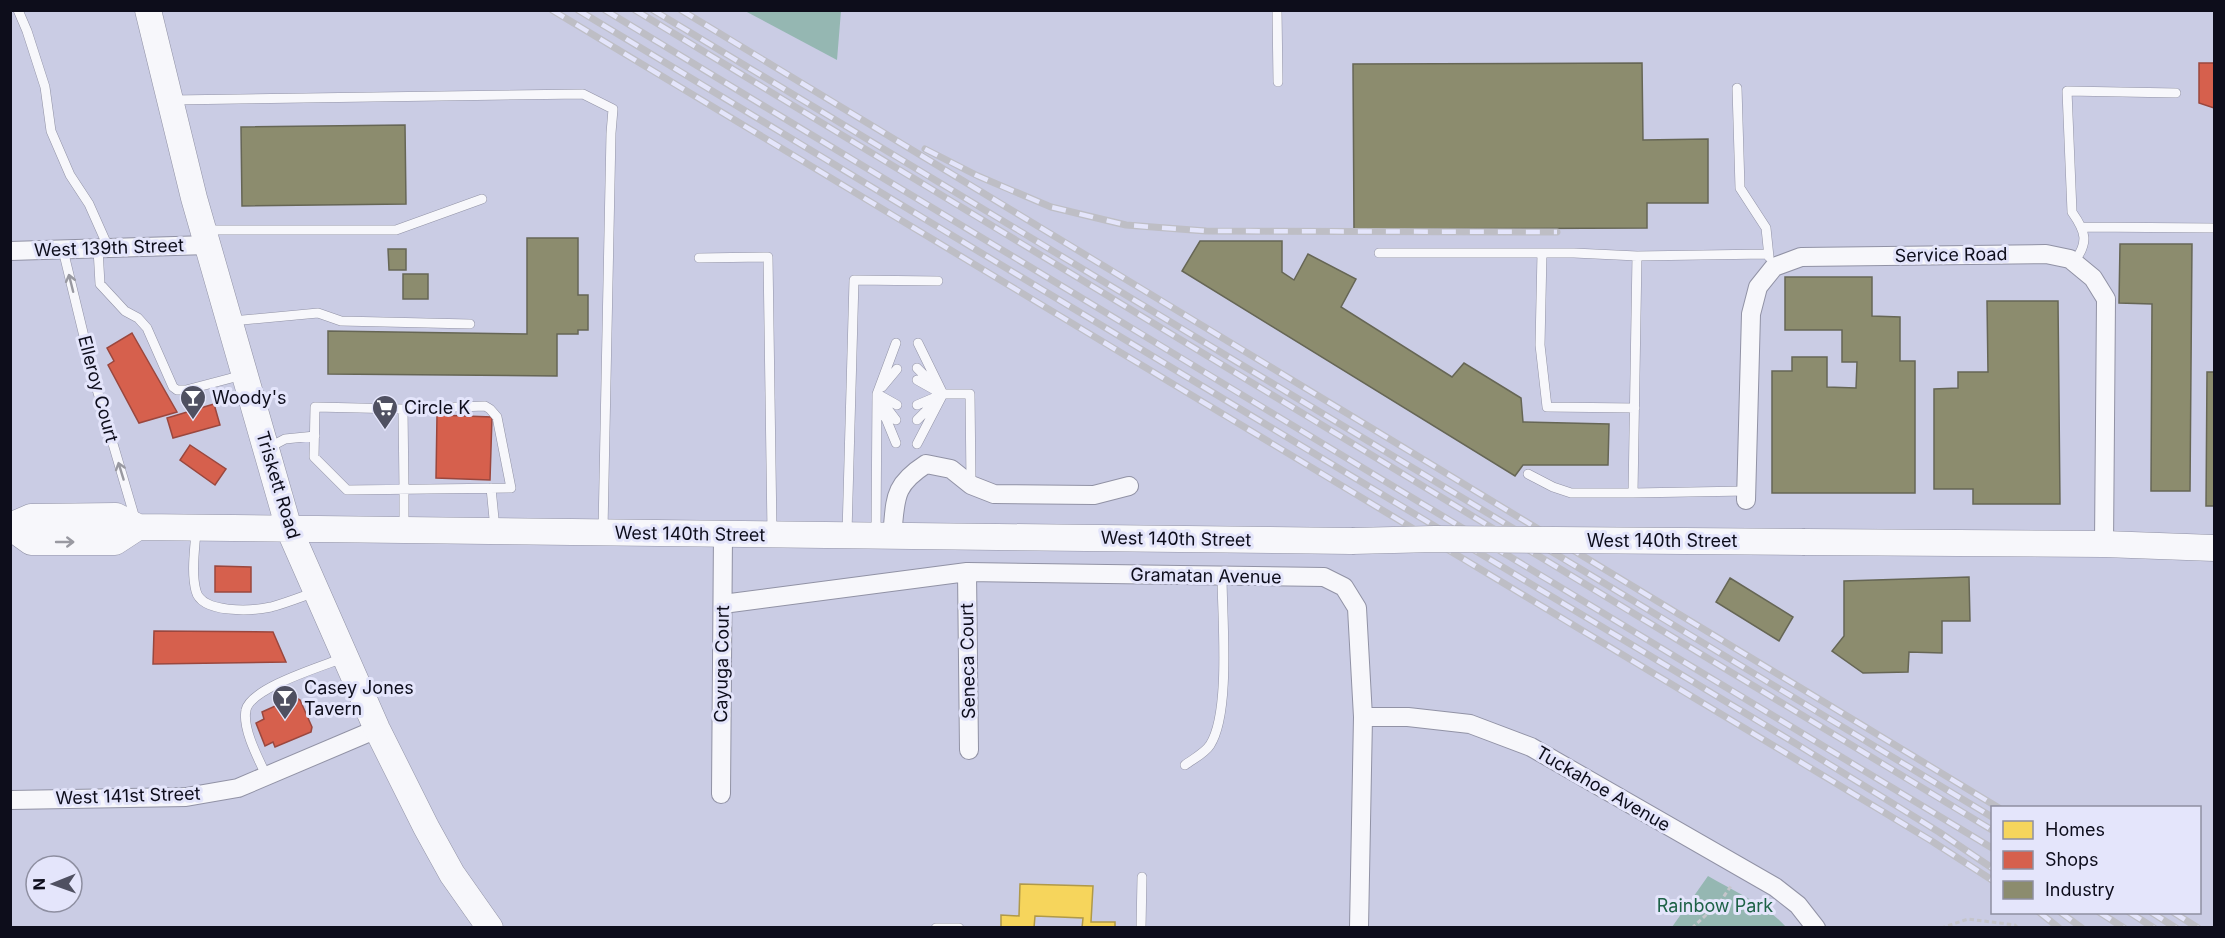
<svg xmlns="http://www.w3.org/2000/svg" width="2225" height="938" font-family="Inter,sans-serif">
<style>
.green{fill:#95b7b2}
.homes{fill:#f6d55c;stroke:#b09948;stroke-width:1.5}
.shops{fill:#d6604d;stroke:#9a473e;stroke-width:1.5}
.industry{fill:#8c8c6e;stroke:#665;stroke-width:1.5}
.lines{fill:none;stroke-linecap:round;stroke-linejoin:round}
.lane-casing{stroke:#9192a5;stroke-width:10}
.street-casing{stroke:#9192a5;stroke-width:20}
.secondary-casing{stroke:#9192a5;stroke-width:27}
.path{stroke:#c5c5cb;stroke-width:3;stroke-dasharray:4.5 3;stroke-linecap:butt}
.lane{stroke:#f7f7fb;stroke-width:9}
.street{stroke:#f7f7fb;stroke-width:18}
.secondary{stroke:#f7f7fb;stroke-width:26}
.rail-casing{stroke:#bebec5;stroke-width:7}
.rail{stroke:#e4e5fb;stroke-width:4.5;stroke-dasharray:14;stroke-linecap:butt}
.secondary-bridge-casing{stroke:#9192a5;stroke-width:27;stroke-linecap:butt}
.secondary-bridge{stroke:#f7f7fb;stroke-width:26}
.oneway{stroke:#9999a1}
.labels{text-anchor:middle;stroke-width:6;stroke-linejoin:round;paint-order:stroke}
.street-label{font-size:18px;fill:#0d0d1b;stroke:#e4e5fb}
.poi-label{font-size:18px;fill:#0d0d1b;stroke:#e4e5fb;text-anchor:start}
.park-label{font-size:18px;fill:#1e6247;stroke:#e4e5fb}
</style>
<rect width="100%" height="100%" fill="#cacce4"/>
<!-- green -->
<path class="green" d="M745,11H841L837,60Z
M1708,876C1733,891 1767,905 1786,927H1672Z"/>
<!-- homes -->
<path class="homes" d="M1020,884L1093,886L1091,922H1115V928H1082L1083,918L1035,916L1034,928H1001V915L1019,916Z"/>
<!-- shops -->
<path class="shops" d="M2199,63H2214V108L2199,103Z
M132,333L177,412L139,423L108,365L114,361L107,348Z
M214,404L220,425L173,438L167,418Z
M437,415L492,417L490,480L436,478Z
M190,445L226,469L215,485L180,460Z
M215,566L251,567V592H215Z
M154,631L273,632L286,662L153,664Z
M295,697L300,700L312,727L311,732L275,747L273,742L265,746L256,723L264,719L262,712Z"/>
<!-- industry -->
<path class="industry" d="M1642,63L1643,140L1708,139V203H1647V228L1354,229L1353,64Z
M405,125L406,204L242,206L241,127Z
M527,238H578V295H588V330H578V334H557V376L328,374V331L527,334Z
M1200,241H1282V272L1294,280L1308,254L1356,279L1341,307L1452,377L1464,363L1521,398L1523,422L1609,424L1608,465H1523L1515,476L1182,271Z
M2120,244H2192L2190,491H2151L2152,304L2119,303Z
M388,249H406V270H389Z
M403,274H428V299H403Z
M1785,277H1872V316L1900,317V361H1915V493H1772V371H1792V357H1827V387L1856,388L1857,362H1842V330H1785Z
M1987,301H2058L2060,504H1973V489H1934V389L1958,388V372H1988Z
M2207,372H2214V506H2206Z
M1969,577L1970,621H1942V653L1909,652L1908,672L1863,673L1832,651L1844,636V581Z
M1730,578L1793,617L1779,641L1716,602Z"/>
<g class="lines">
<defs>
<path id="lane" d="M18,10L27,31L45,87L51,131L70,175L89,204L109,249
M1277,10L1278,82
M1737,88L1740,188L1766,228L1769,257
M173,100L583,94L613,109L611,133L603,530
M2083,227L2214,228
M206,230H396L482,199
M98,249L100,284L125,311L138,318L147,328L173,387L177,390H186L243,375
M63,250L96,386L136,522
M1379,253H1574L1637,256
M1542,253L1540,345L1547,407L1635,408
M699,258L768,257L772,532
M2074,262C2089,242 2086,232 2072,212L2067,91L2176,93
M232,321L318,313L341,321L470,324
M918,343L943,394
M917,368L937,388
M917,380L933,389
M882,387L897,369
M881,396L897,405
M878,399L896,443
M883,403L896,420
M917,405L943,394H970L971,483
M403,409L485,406L490,409L497,417L511,488L347,490L314,457L315,407L403,409L404,490V529
M917,420L937,400
M917,444L943,394
M268,448L285,439L315,436
M1528,474L1553,487L1571,493H1633
M491,488L495,529
M1746,491L1633,493L1637,256L1767,254
M196,530C195,549 191,572 196,591C202,614 252,611 271,607C286,603 301,597 315,592
M847,533L854,280L938,281
M876,534L877,394L896,343
M1185,765C1193,759 1205,753 1210,745C1231,713 1222,616 1222,576
M267,777C259,760 242,729 246,710C250,688 323,666 343,658
M936,928H959
M1141,928L1142,877"/>
<path id="street" d="M10,251L208,245
M1746,500L1751,314L1758,287L1774,267L1801,257L2046,254L2070,259L2093,278L2106,299L2104,544
M892,536C896,499 892,486 926,464L951,469L971,485L994,494L1094,495L1129,486
M967,572L969,750
M723,604L967,572L1324,577L1344,587L1357,608L1363,717L1359,928
M1363,717H1408L1470,724L1531,747L1775,887L1798,905L1816,928
M721,794L723,534
M10,800L186,797L238,788L377,729"/>
<path id="secondary" d="M148,10L194,198L289,529L377,729L426,827L452,874L490,928
M10,526L31,517L116,516L138,527L1352,541
M10,527L31,542H115L138,527
M1805,542L2104,544L2214,548"/>
</defs>
<!-- lane casing -->
<use href="#lane" class="lane-casing"/>
<!-- street casing -->
<use href="#street" class="street-casing"/>
<!-- secondary casing -->
<use href="#secondary" class="secondary-casing"/>
<!-- path -->
<path class="path" d="M1692,928L1720,902L1731,886
M1941,928L1968,919L2015,925L2018,928"/>
<!-- lane -->
<use href="#lane" class="lane"/>
<!-- street -->
<use href="#street" class="street"/>
<!-- secondary -->
<use href="#secondary" class="secondary"/>
<defs>
<path id="rail" d="M552,10L1930,840L1992,880
M578,10L1798,745L1939,832L1992,868
M605,10L1992,848
M635,10L1992,830
M653,10L1992,817
M681,10L1999,808
M925,149L978,176L1051,207L1126,225L1206,231L1557,232
M2039,912L2059,928
M2060,912L2082,928
M2099,912L2124,928
M2129,912L2154,928
M2151,912L2176,928
M2173,912L2198,928"/>
</defs>
<!-- rail casing -->
<use href="#rail" class="rail-casing"/>
<!-- rail -->
<use href="#rail" class="rail"/>
<defs>
<path id="secondary-bridge" d="M1352,541L1435,539L1805,542"/>
</defs>
<!-- secondary-bridge casing -->
<use href="#secondary-bridge" class="secondary-bridge-casing"/>
<!-- secondary-bridge -->
<use href="#secondary-bridge" class="secondary-bridge"/>
</g>
<!-- one-way arrows -->
<defs><path id="oneway-shaft" d="M-6 0H5M1.5-3L5.5 0L1.5 3" fill="none" stroke-width="1.6" stroke-linecap="round" stroke-linejoin="round" transform="scale(1.5)"/></defs>
<g class="oneway">
<use href="#oneway-shaft" transform="translate(71 283) rotate(-104)"/>
<use href="#oneway-shaft" transform="translate(121 471) rotate(-107)"/>
<use href="#oneway-shaft" transform="translate(65 542)"/>
</g>
<!-- icons -->
<defs>
<symbol id="bar-pin" viewBox="-11 -11 22 30"><path d="M0 17L-7.5 6A9.5 9.5 0 1 1 7.5 6Z" fill="#4f5061" stroke="#e4e5fb"/><path d="M-6-5H6L.8 .8V4.5H3.5V6h-7V4.5H-.8V.8Z" fill="#fff"/></symbol>
<symbol id="supermarket-pin" viewBox="-11 -11 22 30"><path d="M0 17L-7.5 6A9.5 9.5 0 1 1 7.5 6Z" fill="#4f5061" stroke="#e4e5fb"/><path d="M-6-5.5h2.5l.6 2H6L4.5 2H-2.5L-4.4-4H-6ZM-1.5 3.2a1.3 1.3 0 1 0 .1 0ZM3 3.2a1.3 1.3 0 1 0 .1 0Z" fill="#fff"/></symbol>
</defs>
<g fill-rule="evenodd">
<use href="#bar-pin" x="178" y="383" width="30" height="40"/>
<use href="#supermarket-pin" x="370" y="393" width="30" height="40"/>
<use href="#bar-pin" x="270" y="683" width="30" height="40"/>
</g>
<g class="labels">
<!-- street labels -->
<g class="street-label">
<text transform="translate(109 248) rotate(-2)" y="6">West 139th Street</text>
<text transform="translate(1951 255) rotate(-1)" y="6">Service Road</text>
<text transform="translate(98 389) rotate(75)" y="6">Elleroy Court</text>
<text transform="translate(278 485) rotate(73)" y="6">Triskett Road</text>
<text transform="translate(690 534) rotate(1)" y="6">West 140th Street</text>
<text transform="translate(1176 539) rotate(1)" y="6">West 140th Street</text>
<text x="1662" y="547">West 140th Street</text>
<text transform="translate(1206 576) rotate(1)" y="6">Gramatan Avenue</text>
<text transform="translate(968 661) rotate(-91)" y="6">Seneca Court</text>
<text transform="translate(722 664) rotate(-89)" y="6">Cayuga Court</text>
<text transform="translate(1603 789) rotate(30)" y="6">Tuckahoe Avenue</text>
<text transform="translate(128 796) rotate(-2)" y="6">West 141st Street</text>
</g>
<!-- poi labels -->
<g class="poi-label">
<text x="212" y="404">Woody's</text>
<text x="404" y="414">Circle K</text>
<text x="304" y="694">Casey Jones<tspan x="304" dy="21">Tavern</tspan></text>
</g>
<!-- park labels -->
<g class="park-label">
<text x="1715" y="912">Rainbow Park</text>
</g>
</g>
<!-- border -->
<rect width="2225" height="938" fill="none" stroke="#0d0d1b" stroke-width="24"/>
<!-- legend -->
<rect x="1991" y="806" width="210" height="108" fill="#e4e5fb" stroke="#8e8fa1" stroke-width="1.5"/>
<rect x="2003" y="821" width="30" height="18" fill="#f6d55c" stroke="#8e8fa1" stroke-width="1.5"/>
<text x="2045" y="836" font-size="18" fill="#0d0d1b">Homes</text>
<rect x="2003" y="851" width="30" height="18" fill="#d6604d" stroke="#8e8fa1" stroke-width="1.5"/>
<text x="2045" y="866" font-size="18" fill="#0d0d1b">Shops</text>
<rect x="2003" y="881" width="30" height="18" fill="#8c8c6e" stroke="#8e8fa1" stroke-width="1.5"/>
<text x="2045" y="896" font-size="18" fill="#0d0d1b">Industry</text>
<!-- north arrow -->
<g transform="translate(54 884) rotate(269)"><circle r="28" fill="#e4e5fb" stroke="#8e8fa1" stroke-width="1.5"/>
<path d="M0-4.5L10 22L0 15L-10 22Z" fill="#4f5061"/>
<text y="-9" font-size="16" font-weight="bold" text-anchor="middle" fill="#0d0d1b">N</text>
</g>
</svg>
